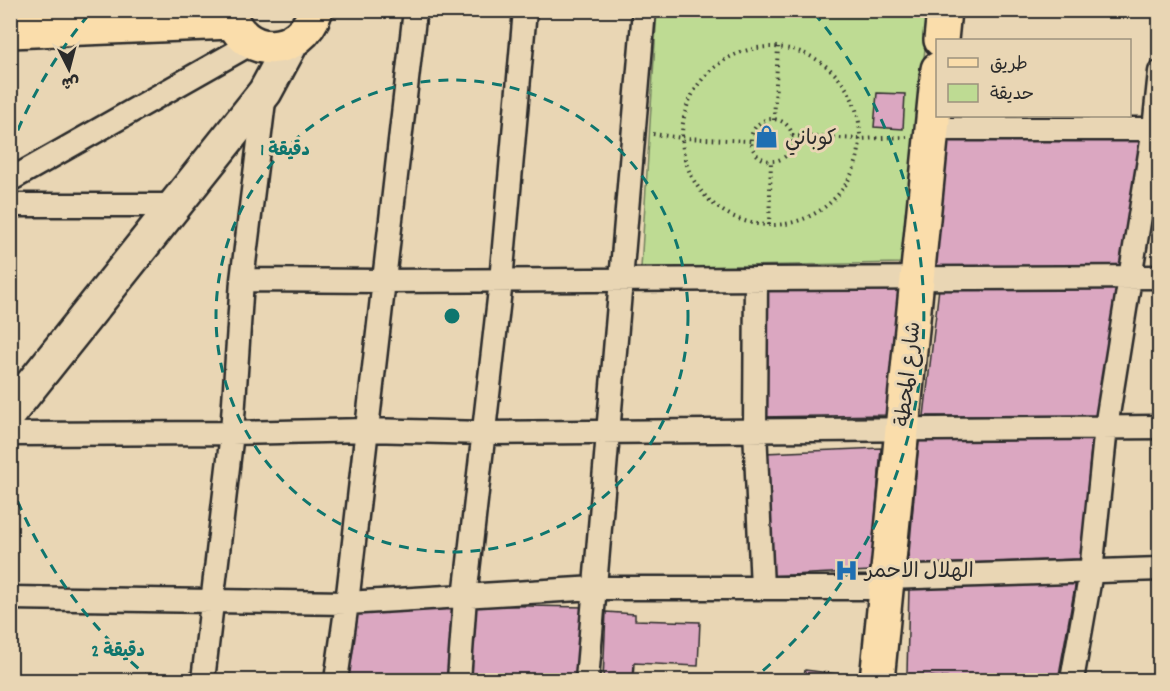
<svg xmlns="http://www.w3.org/2000/svg" width="1170" height="691" font-family="Dekko,'Playpen Sans Arabic',sans-serif">
<style>
.green{fill:#bedb93;stroke:#74835f;stroke-width:1.5}
.building{fill:#dba7c1;stroke:#2b2b2b;stroke-width:1.5}
.lines{fill:none;stroke-linecap:round;stroke-linejoin:round}
.street-casing{stroke:#2b2b2b;stroke-width:27}
.secondary-casing{stroke:#2b2b2b;stroke-width:38}
.primary-casing{stroke:#2b2b2b;stroke-width:38}
.path{stroke:#2b2b2b;stroke-width:4;stroke-dasharray:1.5 4.5;stroke-linecap:butt}
.street{stroke:#e9d6b4;stroke-width:22}
.secondary{stroke:#e9d6b4;stroke-width:33}
.primary{stroke:#faddab;stroke-width:33}
.ring{fill:none;stroke:#0f766e;stroke-width:3;stroke-dasharray:10 8}
.labels{text-anchor:middle;stroke-width:6;stroke-linejoin:round;paint-order:stroke}
.poi-label{font-size:21px;fill:#2b2b2b;stroke:#e9d6b4;text-anchor:start}
.street-label{font-size:21px;fill:#2b2b2b;stroke:#e9d6b4}
.centre{fill:#0f766e;stroke:#e9d6b4;stroke-width:3}
.ring-label{font-size:18px;text-anchor:middle;font-weight:bold;fill:#0f766e;stroke:#e9d6b4;stroke-width:6;stroke-linejoin:round;paint-order:stroke}
</style>
<rect width="100%" height="100%" fill="#e9d6b4"/>
<filter id="ink" filterUnits="userSpaceOnUse"><feTurbulence type="fractalNoise" baseFrequency=".0167" numOctaves="2"/><feDisplacementMap in="SourceGraphic" scale="12" xChannelSelector="R" yChannelSelector="G"/><feConvolveMatrix kernelMatrix="1 2 1 2 8 2 1 2 1" color-interpolation-filters="sRGB"/></filter>
<g filter="url(#ink)">
<!-- green -->
<path class="green" d="M657,11H929L902,263L641,268Z"/>
<!-- building -->
<path class="building" d="M877,93L905,94L903,129L874,127Z
M953,116H1001V122L953,123Z
M1146,135L1122,265L930,270L936,139Z
M903,287L888,415L759,417L766,289Z
M939,288H1118L1098,416H924Z
M1092,438L1081,559L908,565L919,439Z
M881,448L871,571L771,576L765,453Z
M1076,581L1058,680H968L907,674L909,587Z
M475,605L585,607L578,680H468Z
M456,606L449,680H347L353,611Z
M606,612L635,614V620L700,622L698,666L634,663L633,680H603Z
M805,670L844,675L843,680H803Z"/>
<g class="lines">
<defs>
<path id="street" d="M931,129H1160
M10,180L252,43
M10,205H175
M756,279L755,429L762,588
M242,280L383,281L1160,277
M10,434L232,433L367,430L485,433L1160,427
M887,578L1160,569
M10,598L347,603L595,588H886
M203,680L232,433L242,280L265,93
M336,680L347,603L415,10
M459,680L465,597L501,281L525,10
M587,680L644,10
M1072,680L1091,572L1106,427L1154,129L1160,72"/>
<path id="secondary" d="M10,412L265,92L292,42"/>
<path id="primary" d="M228,10C242,60 300,58 316,10
M10,31L232,22
M941,40L944,10
M877,680L938,69"/>
</defs>
<!-- street casing -->
<use href="#street" class="street-casing"/>
<!-- secondary casing -->
<use href="#secondary" class="secondary-casing"/>
<!-- primary casing -->
<use href="#primary" class="primary-casing"/>
<!-- path -->
<path class="path" d="M682 136a89 89 0 1 1 178 0a89 89 0 1 1-178 0Z
M751 140a21 21 0 1 1 42 0a21 21 0 1 1-42 0Z
M774,120L778,47
M653,134L682,138L751,141
M792,136L861,139L907,137
M769,225L771,161"/>
<!-- street -->
<use href="#street" class="street"/>
<!-- secondary -->
<use href="#secondary" class="secondary"/>
<!-- primary -->
<use href="#primary" class="primary"/>
</g>
</g>
<!-- distance rings -->
<g class="ring">
<circle cx="452" cy="316" r="236"/>
<path d="M152 680A472 472 0 0 1 11 485M11 147A472 472 0 0 1 90 13M814 13A472 472 0 0 1 752 680"/>
</g>
<!-- icons -->
<defs>
<symbol id="shop-bare" viewBox="-9 -9 18 18"><path d="M-5-2.5h2.3a2.7 3.5 0 0 1 5.4 0H5L5.5 6h-11ZM-1.5-2.5h3a1.5 2.3 0 0 0-3 0Z" fill="#1f6fb2" stroke="#e9d6b4" stroke-width="2.5" paint-order="stroke"/></symbol>
<symbol id="hospital-bare" viewBox="-9 -9 18 18"><path d="M-5-5h3v3.5h4V-5h3V5h-3V1.5h-4V5h-3Z" fill="#1f6fb2" stroke="#e9d6b4" stroke-width="2.5" paint-order="stroke"/></symbol>
</defs>
<g fill-rule="evenodd">
<use href="#shop-bare" x="750" y="120" width="33" height="33"/>
<use href="#hospital-bare" x="830" y="554" width="33" height="33"/>
</g>
<g class="labels">
<!-- poi labels -->
<g class="poi-label">
<text x="785" y="144">كوباني</text>
<text x="865" y="577">الهلال الاحمر</text>
</g>
<!-- street labels -->
<g class="street-label">
<text transform="translate(907 374) rotate(-84)" y="7">شارع المحطة</text>
</g>
</g>
<circle cx="452" cy="316" r="9" class="centre"/>
<g class="ring-label">
<text x="285" y="155">1 دقيقة</text>
<text x="118" y="656">2 دقيقة</text>
</g>
<!-- margin -->
<rect width="1170" height="691" fill="none" stroke="#e9d6b4" stroke-width="36"/>
<rect x="18" y="18" width="1134" height="655" fill="none" stroke="#2b2b2b" stroke-width="2" filter="url(#ink)"/>
<!-- legend -->
<rect x="936" y="39" width="195" height="78" fill="#e9d6b4" stroke="#9d927d" stroke-width="1.5"/>
<rect x="948" y="58" width="30" height="9" fill="#faddab" stroke="#9d927d" stroke-width="1.5"/>
<text x="990" y="69" font-size="18" fill="#2b2b2b">طريق</text>
<rect x="948" y="84" width="30" height="18" fill="#bedb93" stroke="#9d927d" stroke-width="1.5"/>
<text x="990" y="99" font-size="18" fill="#2b2b2b">حديقة</text>
<!-- north arrow -->
<g transform="translate(69 69) rotate(174)" stroke="#e9d6b4" stroke-width="4.5" paint-order="stroke">
<path d="M0-4.5L10 22L0 15L-10 22Z" fill="#2b2b2b"/>
<text y="-9" font-size="16" font-weight="bold" text-anchor="middle" fill="#2b2b2b">ش</text>
</g>
</svg>
